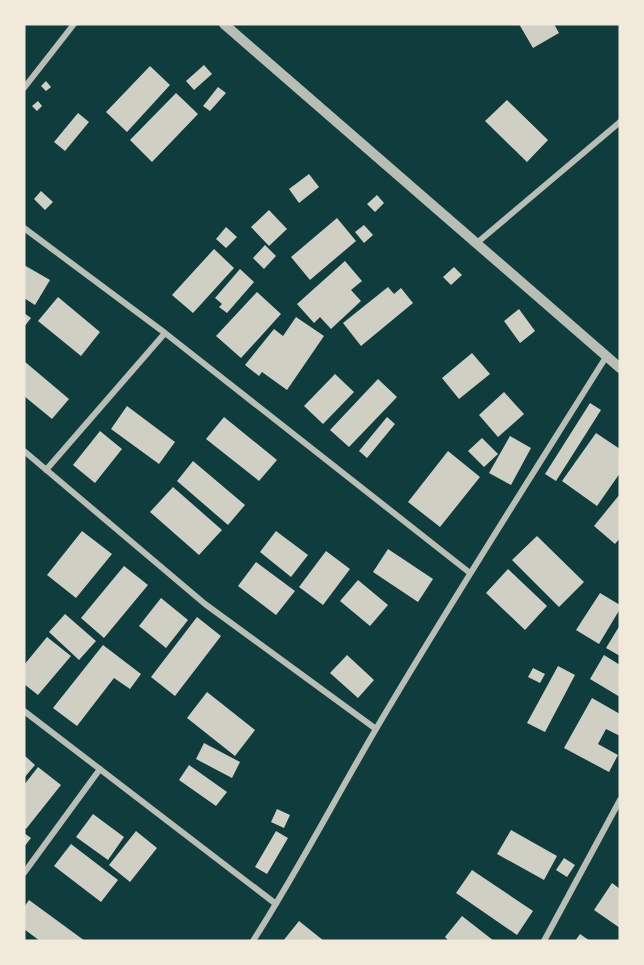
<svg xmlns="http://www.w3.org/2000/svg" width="644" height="965" font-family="'Work Sans',sans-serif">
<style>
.building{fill:#cfcfc3}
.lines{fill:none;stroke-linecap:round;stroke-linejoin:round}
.minor{stroke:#b8beb3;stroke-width:6}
.tertiary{stroke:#b8beb3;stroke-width:10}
</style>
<rect width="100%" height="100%" fill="#0f3d3e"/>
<!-- building -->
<path class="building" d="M519,24H554L559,33L533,48Z
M204,65L212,74L194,90L186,81Z
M150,66L170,85L127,132L106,112Z
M46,81L51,87L46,91L41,86Z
M218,87L226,93L210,111L203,106Z
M176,93L198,114L152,162L130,140Z
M507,100L548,140L527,162L485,121Z
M38,101L42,106L37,111L32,106Z
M78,113L89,122L65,151L54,142Z
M309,174L319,187L299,203L289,189Z
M41,191L53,202L45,210L34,199Z
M377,195L384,203L375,212L367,204Z
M269,210L287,229L269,246L251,227Z
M337,218L356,241L310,280L291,257Z
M364,225L373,235L364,243L355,232Z
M226,227L237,237L226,248L216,239Z
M265,245L276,256L264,269L253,258Z
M214,249L234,268L193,313L172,295Z
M345,261L362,281L351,290L361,301L331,329L320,317L314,323L297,304Z
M24,265L50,280L35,305L24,298Z
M454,267L462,275L451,285L443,277Z
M240,269L254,282L227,313L219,307L222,304L215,298Z
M388,287L394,294L401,288L413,303L361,346L343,323Z
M257,292L281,314L241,358L216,336Z
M58,297L100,332L81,356L38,321Z
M519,309L535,331L520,343L504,321Z
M24,313L31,318L24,327Z
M296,317L324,336L287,390L262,372L259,376L245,365L274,329L283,336Z
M472,353L490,374L459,399L442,378Z
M24,361L69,399L52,419L24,396Z
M335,374L354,392L323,424L304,406Z
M378,379L397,397L349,447L330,430Z
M504,392L524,414L498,437L479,415Z
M590,403L601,410L556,481L545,474Z
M127,406L175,442L159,464L111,429Z
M224,417L277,460L259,481L206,439Z
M387,417L395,424L367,458L359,451Z
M100,431L122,449L95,483L73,465Z
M596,433L620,449V473L597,506L562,481Z
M510,436L531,448L511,485L489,473Z
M482,438L498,454L484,467L468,451Z
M448,451L480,477L440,527L408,502Z
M193,461L245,505L228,525L177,481Z
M173,487L222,530L199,555L150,512Z
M620,494V538L615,544L594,526Z
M82,531L112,554L76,598L47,575Z
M276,531L308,555L291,577L260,552Z
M537,536L584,582L559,607L512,560Z
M388,549L433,579L418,602L373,572Z
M326,551L350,569L323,605L299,587Z
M256,562L295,591L276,615L238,586Z
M124,566L148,585L104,638L81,618Z
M508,569L547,606L525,630L486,593Z
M358,580L388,605L370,626L340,601Z
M600,593L620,605V609L599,644L576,630Z
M161,598L188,620L166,648L139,626Z
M65,614L96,641L79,660L49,632Z
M197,617L221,636L175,696L151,677Z
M620,625V656L606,648Z
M47,637L71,656L38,695L24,684V665Z
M103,645L141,674L130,689L114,678L77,726L53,708Z
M347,655L374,680L358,698L330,673Z
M604,655L620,665V697L590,679Z
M558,666L575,675L545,732L527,723Z
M533,668L545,674L540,683L528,677Z
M207,692L255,730L235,756L187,718Z
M592,698L620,714V736L606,729L598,744L618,755L609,772L564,748Z
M204,743L240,762L232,778L196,759Z
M24,755L35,765L24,778Z
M189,765L227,792L216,806L179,780Z
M38,767L61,785L26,829L24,827V785Z
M277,809L290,815L284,828L271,822Z
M93,814L124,837L108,860L76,837Z
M511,830L557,856L544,880L497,854Z
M136,831L157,848L130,882L109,865Z
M276,831L288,838L267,874L255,867Z
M24,833L31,838L24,847Z
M71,844L118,880L101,902L54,866Z
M564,858L575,865L567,877L556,870Z
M472,870L533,911L517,935L456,893Z
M612,883L620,889V928L594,910Z
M29,900L85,941H40L24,929V907Z
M462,916L494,941H449L445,937Z
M299,921L324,941H283Z
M580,934L590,941H575Z"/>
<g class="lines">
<!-- minor -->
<path class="minor" d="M24,88L74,24
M24,228L165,333L470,573
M478,242L620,122
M24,451L205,604L376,729
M46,470L165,333
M24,711L276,904
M24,873L100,769
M253,941C297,872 335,799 376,729C450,603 529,480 606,357
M544,941L620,800"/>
<!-- tertiary -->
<path class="tertiary" d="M224,24L620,368"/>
</g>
<!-- border -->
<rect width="644" height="965" fill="none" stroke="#f1e9da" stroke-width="51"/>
</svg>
